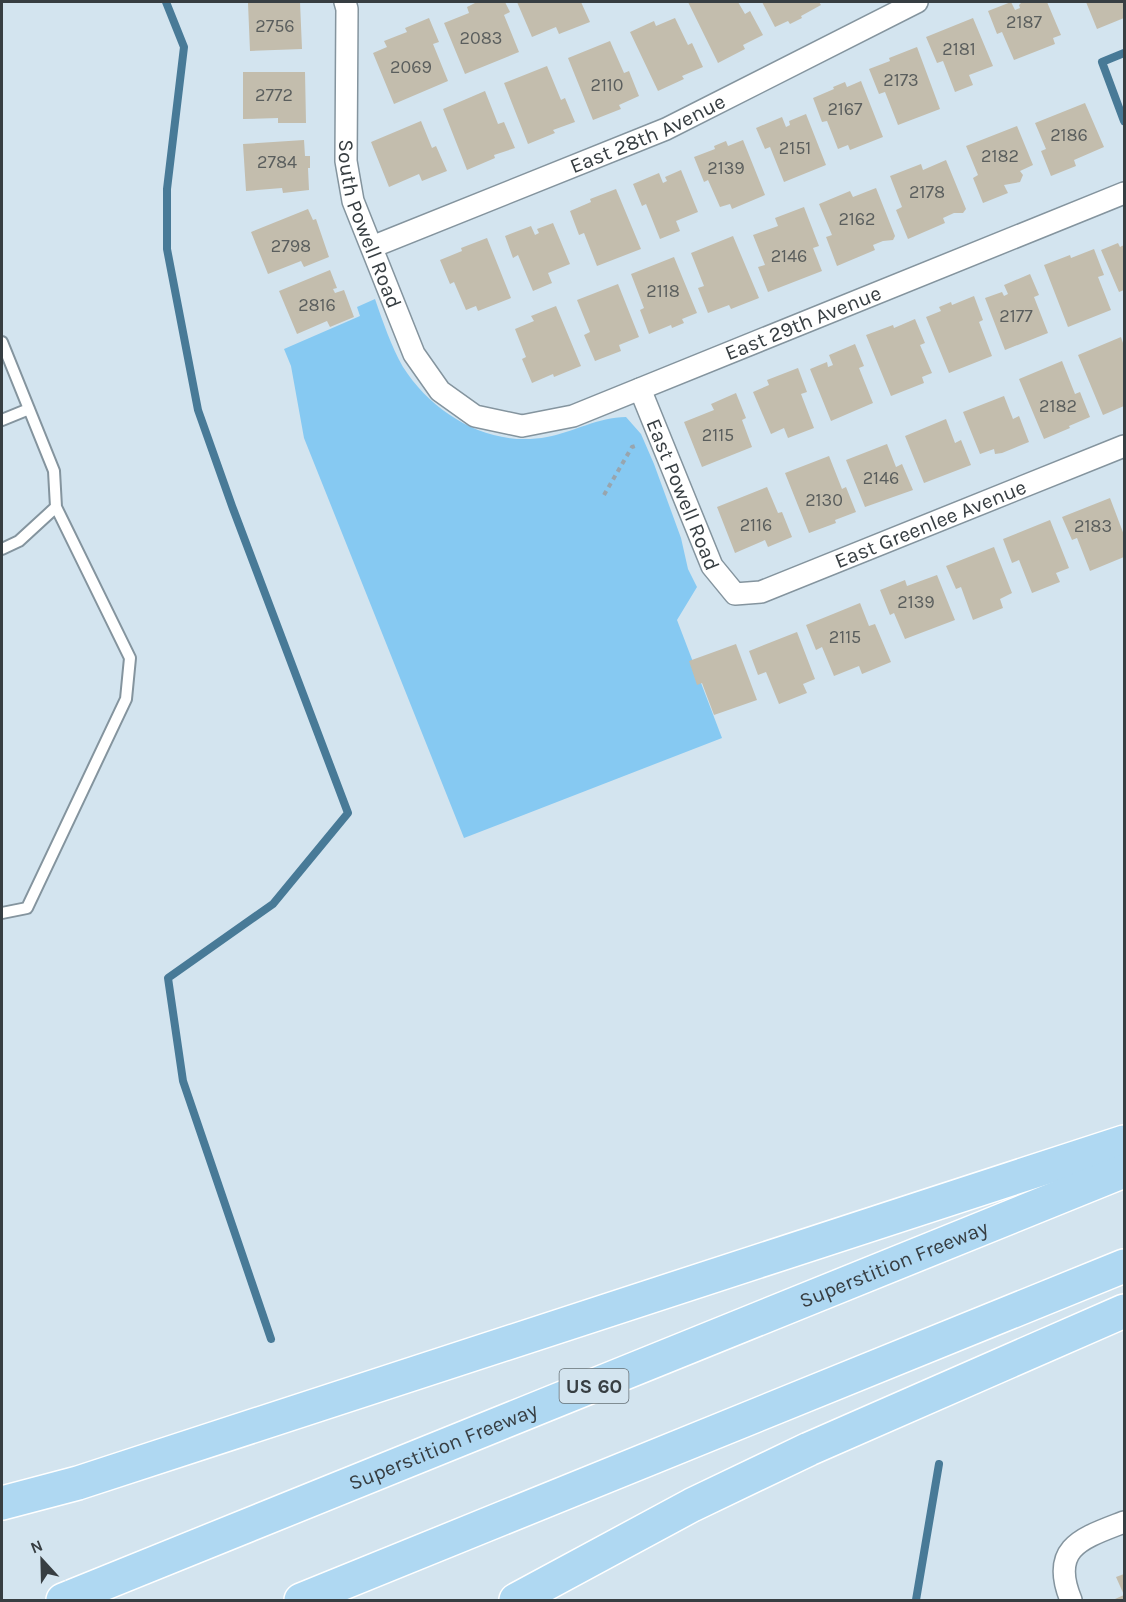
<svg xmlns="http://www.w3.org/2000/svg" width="1126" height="1602" font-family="Karla,sans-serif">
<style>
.green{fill:#86c9f2}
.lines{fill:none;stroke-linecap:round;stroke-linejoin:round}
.stream{stroke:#487a97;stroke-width:8}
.building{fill:#c3bdad}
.service-casing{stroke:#84949e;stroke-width:14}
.minor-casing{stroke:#84949e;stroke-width:24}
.motorway-casing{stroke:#fff;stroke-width:36}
.path{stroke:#98a5ae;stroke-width:4;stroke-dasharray:4.5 4.5;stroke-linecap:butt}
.service{stroke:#fff;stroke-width:10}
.minor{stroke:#fff;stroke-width:21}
.motorway{stroke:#afd8f2;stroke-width:33}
.labels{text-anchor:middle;stroke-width:6;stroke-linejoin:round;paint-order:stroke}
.number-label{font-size:18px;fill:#5a5e5d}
.shield{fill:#d3e4ef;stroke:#667076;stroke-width:1.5}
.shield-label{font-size:20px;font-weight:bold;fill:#373e42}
.street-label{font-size:21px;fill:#373e42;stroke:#d3e4ef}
</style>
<rect width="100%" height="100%" fill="#d3e4ef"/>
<!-- green -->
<path class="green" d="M375,299C383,322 391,346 403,367C433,414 489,448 547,437C574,432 598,417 626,417L641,434L654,464L681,538L688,569L697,587L677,620L722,738L464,838L304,438L291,366L284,349L360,316L357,307Z"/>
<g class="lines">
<!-- stream -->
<path class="stream" d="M166,2L184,47L167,189V249L198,410L232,506L348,813L273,904L168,978L183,1081L271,1339
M1124,53L1102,62L1124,121
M916,1600L939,1464"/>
</g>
<!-- building -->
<path class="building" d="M300,2L302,49L250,51L248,3Z
M477,2H505L510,12L504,15L519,52L465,74L444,23L469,13L467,7Z
M517,2H581L590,22L559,34L556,27L532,37Z
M688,2H738L745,14L750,11L763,35L743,45L745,49L718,63Z
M762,2H819L821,5L801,16L802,18L790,24L788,21L775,27Z
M1011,2L1015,10L1020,8L1019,5L1022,2H1047L1061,35L1053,38L1055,44L1014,60L1002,32L997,34L988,11Z
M1086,2H1124V18L1097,29Z
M429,18L439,42L433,44L448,81L394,104L373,53L387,47L384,41L407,32L405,28Z
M675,18L688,45L692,43L703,67L682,76L684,79L658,91L630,32L654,21L656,26Z
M973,18L993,66L969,75L973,85L955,92L943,61L937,63L926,37Z
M610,41L624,73L629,71L639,96L619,105L621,109L593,120L568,58Z
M917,47L940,109L898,125L885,92L879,94L869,69L890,61L889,58Z
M547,66L561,100L565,98L575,122L553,130L555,133L528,144L504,83Z
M243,72H305L306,123H278V118L243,119Z
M861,81L883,137L850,150L848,145L838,149L827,121L822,122L813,98L834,89L833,87L845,82L847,87Z
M485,91L498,124L504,122L515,148L494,155L495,158L467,170L443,109Z
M1085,103L1104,147L1074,160L1076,166L1051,176L1041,151L1046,149L1035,123Z
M806,114L826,165L784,182L770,147L765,149L756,128L782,117L786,127L790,125L789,121Z
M421,121L432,148L436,146L447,171L422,181L419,174L389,187L371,142Z
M1017,126L1033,165L1020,171L1023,175L1020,182L1004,185L1008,193L983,203L973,178L978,175L966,146Z
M304,140L305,156H310V168H308L309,190L283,193L282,188L246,191L243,144Z
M743,140L765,195L732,209L730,204L720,207L708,180L704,182L694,157L715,149L714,146L726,141L728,146Z
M946,160L966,209L963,213H954L943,218L945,223L908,239L896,210L902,207L890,176L921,164L923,170Z
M681,170L698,212L676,221L680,231L660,239L646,204L642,206L633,184L659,173L663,183L667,181L665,177Z
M876,188L895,236L893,240L883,241L873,245L875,250L837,266L826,237L832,235L819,204L850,191L853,197Z
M616,189L641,249L597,266L584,233L579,235L570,211L591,202L590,199Z
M804,207L819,246L813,248L822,271L768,292L758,267L765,265L753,235L778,226L775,218Z
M308,209L313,220L316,219L329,257L304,267L301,261L268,274L251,232Z
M553,223L570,264L548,273L552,283L533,291L518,255L513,258L505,236L531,226L535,235L539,233L537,229Z
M733,236L759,298L731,309L729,305L708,313L698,288L704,286L691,253Z
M487,238L511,298L478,311L476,306L466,310L454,282L450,284L440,260L462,251L461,248Z
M1118,243L1120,247L1124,245V290L1119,292L1101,250Z
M1094,249L1104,275L1098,277L1111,310L1068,327L1044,265L1070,255L1071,258Z
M674,257L697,313L682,319L684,323L672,328L671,325L649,334L640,310L644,308L631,274Z
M330,270L337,288L333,289L335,293L344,290L354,317L330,327L327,321L297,334L279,291Z
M1030,274L1039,295L1034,297L1048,333L1005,350L985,298L1002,292L1004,296L1008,294L1004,285Z
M618,284L639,337L619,345L621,351L595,361L584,335L590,332L577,300Z
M974,296L983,320L979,322L992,356L949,373L926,317L941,311L939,307L951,302L952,305Z
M556,306L581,366L554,377L553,374L532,383L522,359L526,357L515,329L534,321L531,316Z
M915,319L925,343L920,345L932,373L922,377L924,383L891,396L866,335L893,325L894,328Z
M1121,337L1124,346V406L1103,415L1078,355Z
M855,344L864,366L859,368L873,403L831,421L810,369L827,362L828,367L833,365L829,355Z
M1062,361L1075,394L1080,392L1090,417L1069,426L1070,428L1044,439L1019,379Z
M798,368L807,392L801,394L814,428L788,438L784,428L771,434L753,392L769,385L767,380Z
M736,393L746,418L742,420L752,447L702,467L684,422L714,410L711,404Z
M1004,396L1013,419L1019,416L1029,442L1002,453L995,454L994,449L980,454L963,412Z
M946,419L955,443L961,440L971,465L924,483L905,436Z
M887,444L896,467L902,464L913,490L865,507L846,460Z
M829,456L842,489L846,487L856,512L835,520L836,523L809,533L785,473Z
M767,487L778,513L782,512L792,537L768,547L765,540L735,553L717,507Z
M1110,498L1124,535V557L1090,571L1077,538L1072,540L1062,517Z
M1050,520L1069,568L1056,573L1060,582L1032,593L1019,560L1012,563L1003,539Z
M994,547L1012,593L1000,599L1003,608L973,620L961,587L956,589L946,566Z
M937,575L955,620L905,639L894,613L890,615L880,590L905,580L907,586Z
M860,603L869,626L875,624L891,662L862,674L859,666L834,676L822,647L816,650L806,625Z
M797,632L815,679L803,684L807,693L779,704L766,672L758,675L749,651Z
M736,644L757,700L714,715L702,683L697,685L689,661Z
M1124,1574V1600H1116L1115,1599L1124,1595L1116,1577Z"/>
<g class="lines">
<defs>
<path id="service" d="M2,342L54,471L56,507L19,541L2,549
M2,420L29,409
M2,913L27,908L126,699L130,658L56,507"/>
<g id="minor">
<path id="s1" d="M345,2L347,9L346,161L353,201L414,354L440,391L475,416L522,426L573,416L1124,193"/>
<path id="s2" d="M372,247L666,129L917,2"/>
<path id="s3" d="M640,389L712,566L735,594L761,592L1124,446"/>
<path d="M1071,1600C1049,1547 1083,1538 1124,1522"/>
</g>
<g id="motorway">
<path d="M2,1503L78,1483L1124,1142"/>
<path id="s4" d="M63,1600L1124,1171"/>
<path d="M301,1600L1124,1266"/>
<path d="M516,1600L692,1505L809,1449L1124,1311"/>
</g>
</defs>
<!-- service casing -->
<use href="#service" class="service-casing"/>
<!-- minor casing -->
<use href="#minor" class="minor-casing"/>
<!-- motorway casing -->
<use href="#motorway" class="motorway-casing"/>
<!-- path -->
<path class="path" d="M604,495L632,447L638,445"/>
<!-- service -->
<use href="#service" class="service"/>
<!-- minor -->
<use href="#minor" class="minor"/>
<!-- motorway -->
<use href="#motorway" class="motorway"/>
</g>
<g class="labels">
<!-- number labels -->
<g class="number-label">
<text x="1024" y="28">2187</text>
<text x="275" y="32">2756</text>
<text x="481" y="44">2083</text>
<text x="959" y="55">2181</text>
<text x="411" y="73">2069</text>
<text x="901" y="86">2173</text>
<text x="607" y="91">2110</text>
<text x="274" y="101">2772</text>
<text x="845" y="115">2167</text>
<text x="1069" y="141">2186</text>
<text x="795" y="154">2151</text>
<text x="1000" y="162">2182</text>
<text x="277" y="168">2784</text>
<text x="726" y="174">2139</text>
<text x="927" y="198">2178</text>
<text x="857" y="225">2162</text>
<text x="291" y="252">2798</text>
<text x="789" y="262">2146</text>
<text x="663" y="297">2118</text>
<text x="317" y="311">2816</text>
<text x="1016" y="322">2177</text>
<text x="1058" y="412">2182</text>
<text x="718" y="441">2115</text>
<text x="881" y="484">2146</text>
<text x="824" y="506">2130</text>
<text x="756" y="531">2116</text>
<text x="1093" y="532">2183</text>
<text x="916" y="608">2139</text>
<text x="845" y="643">2115</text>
</g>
<!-- shield labels -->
<rect class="shield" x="559.5" y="1369" width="69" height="34" rx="4.5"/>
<g class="shield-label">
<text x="594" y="1393">US 60</text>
</g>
<!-- street labels -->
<g class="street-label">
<text dy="7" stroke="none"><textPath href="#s2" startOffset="298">East 28th Avenue</textPath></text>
<text dy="7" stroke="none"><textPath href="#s1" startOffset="226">South Powell Road</textPath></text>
<text dy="7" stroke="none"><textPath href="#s1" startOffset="801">East 29th Avenue</textPath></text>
<text dy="7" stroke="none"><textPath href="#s3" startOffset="114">East Powell Road</textPath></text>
<text dy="7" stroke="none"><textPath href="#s3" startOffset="436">East Greenlee Avenue</textPath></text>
<text dy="7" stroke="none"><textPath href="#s4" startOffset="896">Superstition Freeway</textPath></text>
<text dy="7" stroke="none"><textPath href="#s4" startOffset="410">Superstition Freeway</textPath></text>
</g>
</g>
<!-- border -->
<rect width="1126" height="1602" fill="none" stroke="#373e42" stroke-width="6"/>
<!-- north arrow -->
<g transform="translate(42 1560) rotate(338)" stroke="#d3e4ef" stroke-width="4.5" paint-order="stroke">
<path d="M0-4.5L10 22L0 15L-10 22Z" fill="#373e42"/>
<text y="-9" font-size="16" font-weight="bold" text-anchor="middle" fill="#373e42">N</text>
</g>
</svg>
